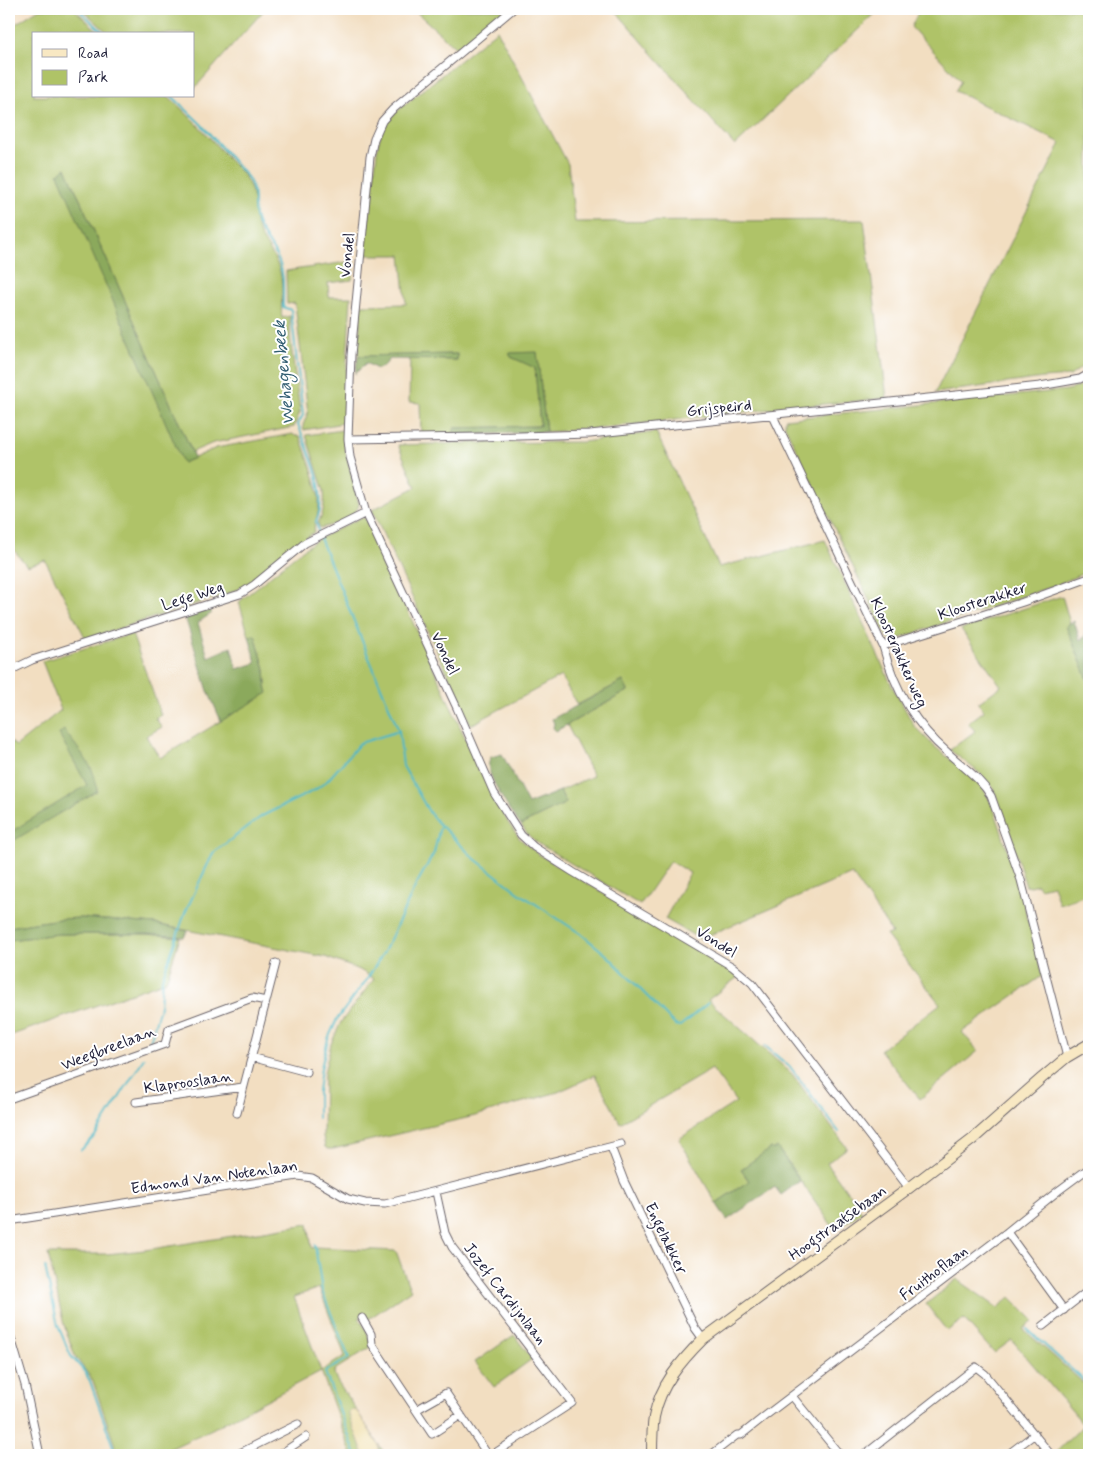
<svg xmlns="http://www.w3.org/2000/svg" width="1098" height="1464" font-family="Mynerve,sans-serif">
<style>
.green{fill:#afc367;stroke:#687251;fill-rule:evenodd}
.forest{fill:#8ba95c;stroke:#56664c}
.sand{fill:#eeda9e;stroke:#887e6c}
.lines{fill:none;stroke-linecap:round;stroke-linejoin:round}
.stream{stroke:#4ab7c5;stroke-width:2}
.street-casing{stroke:#6b646a;stroke-width:9}
.secondary-casing{stroke:#6b646a;stroke-width:12}
.street{stroke:#fff;stroke-width:7}
.secondary{stroke:#f8e8c3;stroke-width:10}
.labels{text-anchor:middle;stroke-width:4;stroke-linejoin:round;paint-order:stroke}
.street-label{font-size:16px;fill:#22223b;stroke:#fff}
.water-label{font-size:18px;font-style:italic;fill:#325e72;stroke:#fff}
</style>
<rect width="100%" height="100%" fill="#fff"/>
<filter id="ink" filterUnits="userSpaceOnUse"><feTurbulence type="fractalNoise" baseFrequency=".02" numOctaves="2"/><feDisplacementMap in="SourceGraphic" scale="10" xChannelSelector="R" yChannelSelector="G"/><feConvolveMatrix kernelMatrix="1 2 1 2 8 2 1 2 1" color-interpolation-filters="sRGB"/></filter>
<filter id="wash" filterUnits="userSpaceOnUse"><feTurbulence type="fractalNoise" baseFrequency=".0096" numOctaves="4" result="noise"/><feDisplacementMap in="SourceGraphic" scale="20" xChannelSelector="R" yChannelSelector="G"/><feGaussianBlur stdDeviation="1.12" result="paint"/><feColorMatrix in="noise" values="0 0 0 0 0 0 0 0 0 0 0 0 0 0 0 0 0 1.4 0 .05"/><feComposite in="paint" operator="in"/></filter>
<g filter="url(#wash)">
<rect width="100%" height="100%" fill="#f2dec1"/>
<!-- green -->
<path class="green" d="M39,9H74L101,34H34V96H168C190,116 210,137 229,160C237,168 246,176 250,187C256,201 252,217 259,232C265,245 277,258 280,272C284,288 280,303 282,318L290,316V337L300,412L294,427L213,443L192,452L66,168L183,463L216,448L293,434L295,436H300C306,455 320,486 319,505C319,514 314,522 314,532L247,584L230,593L86,639L45,560L27,566L10,545L9,546V28Z
M82,9H265L194,89V34H109Z
M413,9H506L457,49Z
M614,9H880L735,146L652,53Z
M920,9H1089V362L1070,376L1043,378L935,393L1061,143L955,91L961,81L911,27Z
M497,30L568,164L575,222L864,220L887,398L752,411L594,429L546,432L537,353L511,357L535,367L540,426L455,428L454,435L421,436L420,403L409,402L410,359L457,360V354L358,356L361,305L406,304L401,255H364L378,144L382,131L395,113Z
M354,261L352,280L328,283L329,297H351L343,423L304,430L303,425L308,413L295,303L287,304L286,271Z
M1089,382V571L1056,585L895,640L889,639L886,635L785,426V419L1067,390L1085,385Z
M343,430L345,449L359,505C354,519 334,525 320,528L318,523C324,512 325,503 324,491L306,435Z
M656,432L719,567L825,540L892,686L915,727L934,746L981,785C994,804 1000,827 1007,849C1021,891 1032,933 1042,976L962,1032L978,1051L920,1099L880,1050L940,1004L886,935L892,933L852,874L700,939L665,919L690,873L670,861L640,905L539,844L528,835L521,825L566,803L560,791L593,776L567,725L628,691L623,681L577,705L561,676L471,725L372,510L416,487L398,445L469,443L583,442Z
M360,518H365L367,521L481,773L509,824L520,839L538,854L712,958L732,971L738,977L708,1000L792,1074L847,1148L827,1163L862,1212L835,1230L777,1147L773,1150L772,1148L741,1170L749,1181L716,1203L679,1139L736,1102L712,1069L620,1123L595,1075L558,1092L475,1116L333,1149H328L325,1147L323,1136L324,1073L331,1044L341,1022L374,979L360,970L325,957L155,924L81,918L60,919L9,927V740L16,746L61,710L42,661L132,634L161,715L155,718L162,727L146,736L160,758L267,693L265,669L255,635L249,636L239,602L297,554L318,539Z
M1062,596L1070,623L1066,626L1089,682V894L1059,904L1053,885L1039,888L1037,884L1026,887L1004,815L992,786L982,775L950,750L975,731L968,723L984,711L978,703L1001,686L961,629Z
M59,934H146L180,937L166,981L9,1036V940Z
M308,1224L312,1248L315,1247L396,1251L408,1284L411,1290L367,1320L363,1315L359,1318L367,1331L371,1347L336,1369L334,1373L337,1381L383,1451V1455H352L321,1371L212,1429L157,1455H118L93,1381L75,1356L64,1325L48,1254H107L145,1250ZM319,1288L345,1356L321,1371L294,1297Z
M957,1279L998,1308L1010,1297L1034,1321L1023,1329L1089,1388V1455H1053L1084,1425L1012,1340L994,1353L964,1319L947,1331L926,1304Z
M514,1335L532,1359L494,1387L475,1362Z"/>
<!-- forest -->
<path class="forest" d="M66,168L192,452L194,458L183,463L58,174Z
M537,352L546,432L454,435V428L540,426L535,368L511,357L509,353Z
M457,354V360L390,359L383,367L377,369L366,363L355,374L358,356Z
M204,610H209L212,613C207,617 202,619 198,623L208,657L231,647L237,669L256,663L249,636L255,635L265,669L266,686L268,693L221,721L208,691L185,617Z
M1089,619V682L1066,626L1074,621L1080,640L1085,637Z
M623,681L628,691L556,731L553,728L554,723L552,719Z
M64,730C77,748 97,768 97,791L11,842L9,839V833L87,785L59,734Z
M502,754L528,804L560,791L566,803L521,825C512,816 491,781 489,769C488,765 489,761 491,757Z
M81,918L155,924L188,931L184,937L146,934H59L9,940V927L60,919Z
M777,1147L800,1181L781,1195L775,1187L727,1220L716,1203L749,1181L741,1169L771,1148L773,1150Z"/>
<!-- sand -->
<path class="sand" d="M352,1410L357,1411L379,1445V1452L376,1455H364L349,1415V1412Z"/>
<g class="lines">
<!-- stream -->
<path class="stream" d="M78,9L105,34
M172,96L201,124L248,178C256,191 253,202 255,216C258,231 271,244 277,257C285,273 283,290 283,307L291,310L303,415L298,424C308,452 330,493 316,521L319,533
M320,538L399,731L403,766L429,812L437,822L475,859L519,893L581,934L608,956L675,1025L680,1026L708,1003
M149,1046L160,1006L162,979L185,913L213,853L262,816L315,790L327,781L360,743L399,731
M765,1046L791,1068L839,1132
M318,1118V1092L321,1068L328,1039L337,1019L366,981L385,950L416,885L434,853L440,826
M81,1150L95,1136L144,1058
M315,1245L322,1291L349,1358L325,1372L356,1455
M45,1267L58,1326L71,1356L84,1371L90,1381L116,1455
M1027,1329L1089,1385"/>
</g>
</g>
<g filter="url(#ink)">
<g class="lines">
<defs>
<path id="street" d="M513,9L392,110L382,121L374,139L370,157L351,355L348,439L350,457L366,513L457,708L494,793L521,835L534,847L573,872L733,967L752,983L909,1188
M773,416L883,646C894,688 914,724 948,753C963,767 980,778 991,796L1021,880L1067,1057
M348,439L480,437L590,434L1040,386L1080,379L1089,374
M883,646L1023,602L1089,578
M9,671L32,660L240,594L254,585L305,543L366,513
M251,1057L307,1072
M9,1099L165,1044L169,1029L252,998L266,1001
M136,1102L243,1087
M237,1113L276,963
M611,1147L624,1181L695,1328L703,1339
M436,1192L445,1233L452,1247L572,1403L492,1455
M9,1221L298,1176L312,1178L348,1199L365,1203L385,1204L621,1144
M1007,1232L1064,1310
M362,1318L371,1334L372,1344L416,1410L446,1393L488,1455
M1043,1326L1089,1290
M9,1331L25,1385L40,1455
M792,1396L840,1455
M416,1410L432,1434L461,1415
M236,1455L298,1424
M279,1455L306,1437
M711,1455L737,1435H741L765,1416L1007,1232L1058,1191L1089,1168
M864,1455L976,1367L985,1374L1051,1455
M1007,1455L1035,1434"/>
<path id="secondary" d="M652,1455C652,1442 652,1429 654,1417C660,1385 681,1361 703,1339L909,1188L973,1139L1042,1078L1067,1057L1089,1044"/>
</defs>
<!-- street casing -->
<use href="#street" class="street-casing"/>
<!-- secondary casing -->
<use href="#secondary" class="secondary-casing"/>
<!-- street -->
<use href="#street" class="street"/>
<!-- secondary -->
<use href="#secondary" class="secondary"/>
</g>
</g>
<g class="labels">
<!-- street labels -->
<g class="street-label">
<text transform="translate(346 255) rotate(-84)" y="6">Vondel</text>
<text transform="translate(719 407) rotate(-6)" y="6">Grijspeird</text>
<text transform="translate(192 595) rotate(-18)" y="6">Lege Weg</text>
<text transform="translate(982 600) rotate(-18)" y="6">Kloosterakker</text>
<text transform="translate(900 652) rotate(66)" y="6">Kloosterakkerweg</text>
<text transform="translate(446 653) rotate(65)" y="6">Vondel</text>
<text transform="translate(717 941) rotate(32)" y="6">Vondel</text>
<text transform="translate(108 1047) rotate(-21)" y="6">Weegbreelaan</text>
<text transform="translate(188 1081) rotate(-8)" y="6">Klaprooslaan</text>
<text transform="translate(214 1176) rotate(-8)" y="6">Edmond Van Notenlaan</text>
<text transform="translate(837 1222) rotate(-36)" y="6">Hoogstraatsebaan</text>
<text transform="translate(667 1238) rotate(64)" y="6">Engelakker</text>
<text transform="translate(933 1272) rotate(-37)" y="6">Fruithoflaan</text>
<text transform="translate(506 1293) rotate(52)" y="6">Jozef Cardijnlaan</text>
</g>
<!-- water labels -->
<g class="water-label">
<text transform="translate(283 373) rotate(-95)" y="6">Wehagenbeek</text>
</g>
</g>
<!-- margin -->
<rect width="1098" height="1464" fill="none" stroke="#fff" stroke-width="30"/>
<!-- legend -->
<rect x="32" y="32" width="162" height="65" fill="#ffffff" stroke="#a7a7b1"/>
<rect x="42" y="49" width="25" height="8" fill="#f8e8c3" stroke="#a7a7b1"/>
<text x="78" y="58" font-size="15" fill="#22223b">Road</text>
<rect x="42" y="70" width="25" height="15" fill="#afc367" stroke="#a7a7b1"/>
<text x="78" y="82" font-size="15" fill="#22223b">Park</text>
</svg>
